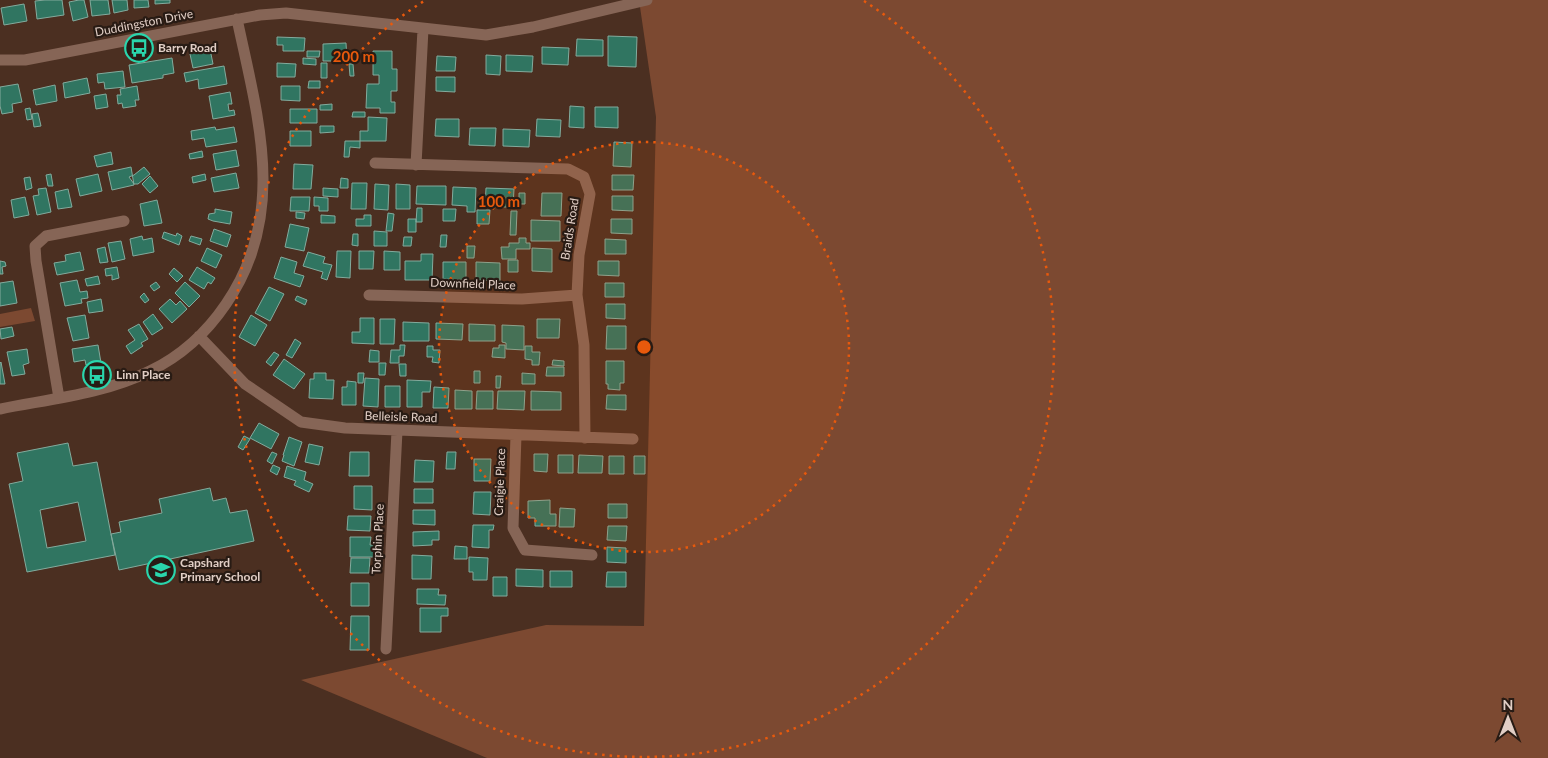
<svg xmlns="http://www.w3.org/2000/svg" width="1548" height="758" font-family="Lato,sans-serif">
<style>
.green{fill:#7c4931}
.building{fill:#307561;stroke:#83ab9d;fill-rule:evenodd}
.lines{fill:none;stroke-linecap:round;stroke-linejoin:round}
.street{stroke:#866556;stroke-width:11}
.ring{fill:none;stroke:#e8590c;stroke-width:2.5;stroke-dasharray:2.5 5}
.labels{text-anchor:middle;stroke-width:4.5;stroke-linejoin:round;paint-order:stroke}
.street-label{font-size:12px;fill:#e1cec5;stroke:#281b14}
.poi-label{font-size:12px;font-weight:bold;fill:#e1cec5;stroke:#281b14;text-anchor:start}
.centre{fill:#e8590c;stroke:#281b14;stroke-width:2.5}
.ring-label{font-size:15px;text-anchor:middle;font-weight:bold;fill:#e8590c;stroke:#281b14;stroke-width:4.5;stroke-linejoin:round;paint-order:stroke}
</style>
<rect width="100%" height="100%" fill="#4b2f21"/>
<!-- green -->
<path class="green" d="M639,0H1548V758H487L301,680L546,625L644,626L656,117Z
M31,308L35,321L0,327V314Z"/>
<!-- building -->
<path class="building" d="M45,0H62L64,15L37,19L35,1Z
M79,0H84L88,17L73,21L69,2Z
M90,0H108L110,14L92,16Z
M112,0H127L128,10L114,13Z
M134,0H148L149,7L134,8Z
M155,0H170V3L155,4Z
M24,4L27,21L4,25L1,8Z
M608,36L637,37L636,67L608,66Z
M277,37L305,38L304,51H283V45H277Z
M577,39L603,40V56H576Z
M346,43L347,61H323V44Z
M542,47L569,48L568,65L542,64Z
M210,49L213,64L193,68L190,54Z
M307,51H320L319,57H307Z
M373,51H392V69H397V91H391V102H395V113H380V108H366L367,84H379V75H373Z
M486,55L501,56L500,75L486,74Z
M506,55L533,56L532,72L506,71Z
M437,56L456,57L455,71H436Z
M172,58L174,73L163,75V78L132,83L129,65Z
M303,58L316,59V65L303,64Z
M277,63L296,64L295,77H277Z
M321,63H327V78H321Z
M349,64H353L354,76H350Z
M224,66L227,84L199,89L198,79L186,82L184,73Z
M123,71L125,87L105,89L104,82L98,83L97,74Z
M436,77H455V92L436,91Z
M87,78L90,93L65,98L63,83Z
M309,81H320V88H308Z
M18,84L22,102L12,104L13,112L2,114L0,106V87Z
M55,85L57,101L36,105L33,90Z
M137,86L139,100H135L136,106L123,108L122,103L118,104L117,95H121L120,89Z
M281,86H300V101L281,100Z
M230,92L232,104H228L229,111L234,110L235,115L213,119L209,96Z
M106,94L108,107L96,109L94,96Z
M332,104V110H320V105Z
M570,106L584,107V128L569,127Z
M595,107H618V128L595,127Z
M30,108L32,119L27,120L25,109Z
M290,109H317V123H290Z
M353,112H365V117H352Z
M38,113L41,126L34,127L32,114Z
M368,117L387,118L386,141H360V131H368Z
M436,119H459V137L435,136Z
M537,119L561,120L560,137L536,136Z
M320,126H334V132L320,133Z
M215,127L216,130L234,127L237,142L206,147L204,138L192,140L191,131Z
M470,128H496L495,146L469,145Z
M503,129L530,130L529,147L503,146Z
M290,131H311V146H290Z
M345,141H360V148L350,147L349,157H344Z
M614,142L632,143L631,167L613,166Z
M236,150L239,166L216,170L213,154Z
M202,151L203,157L190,159L189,154Z
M111,152L113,164L97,167L94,156Z
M294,164L313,165L311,189H293Z
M131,167L134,185L112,190L108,172Z
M144,167L150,174L138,184H134L129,177L134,175Z
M236,173L239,188L214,192L211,178Z
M51,174L53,186H48L46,175Z
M98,174L102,191L80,196L76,179Z
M205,174L206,180L193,183L192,177Z
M612,175H634L633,190H612Z
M150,176L158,186L150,193L142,184Z
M30,177L32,188L26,190L24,178Z
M341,178L348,179V188H340Z
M352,183H367L366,209H351Z
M375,184L389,185L388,210L374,209Z
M396,184L410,185V209H396Z
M417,186H446V205L416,204Z
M453,187L476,188L475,212H467V206L452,205Z
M46,188L51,212L37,215L33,196L39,195L38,189Z
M323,188L338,189V197L323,196Z
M486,188L514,189L513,207H485Z
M68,189L72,207L58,209L55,192Z
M519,193H525V204H519Z
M542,193H562L561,216H541Z
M612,196H633V211L612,210Z
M25,197L29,215L14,218L11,200Z
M291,197H310L309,211H290Z
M314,197L328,198V211H319V206H314Z
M157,200L162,223L144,226L140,204Z
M417,208H422V222H416Z
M215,209L232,212L230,224L213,221L208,219L209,214L215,213Z
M443,209H456L455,221H443Z
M477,210H490L489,224H477Z
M511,211H517L516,235H510Z
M296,212L305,213L304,219L296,218Z
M388,213L394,214L392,231H386Z
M321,215L335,216V223H321Z
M364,215H371V226H356V219H364Z
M408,219H416V232H408Z
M611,219H632V234L611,233Z
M531,220L560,221V241H531Z
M290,224L309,228L304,251L285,247Z
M214,229L231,235L227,247L210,241Z
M374,231L387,232V246H374Z
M164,232L176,236L177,233L182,236L179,245L162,238Z
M353,234H358V246L352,245Z
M441,235H447L446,247H440Z
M142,236L143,240L152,238L154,252L133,256L130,239Z
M191,236L202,239L200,245L189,241Z
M404,237H412L411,246H403Z
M519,238H526V243H530V249H516V259H502L501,247H509V243H519Z
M605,239L626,240V254H605Z
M121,241L125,259L112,262L108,243Z
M467,246H475L474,258H467Z
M105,247L108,262L100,263L97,249Z
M207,248L222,255L216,268L201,261Z
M532,248L552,249V272L532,271Z
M337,251H351L350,278L336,277Z
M359,251H374L373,269H359Z
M384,251L400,252V270H384Z
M80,252L84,270L57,275L54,263L66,261L65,255Z
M308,252L325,257L323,263L332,265L327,280L321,278L323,272L303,266Z
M421,254H433L432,280H405V261H421Z
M281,257L297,262L294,273L304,276L300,287L274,278Z
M508,260H518V272H508Z
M0,261L5,262L6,266L2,267L3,274H0Z
M598,261H619V276L598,275Z
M443,262H466V280L443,279Z
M476,262L500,263V281L476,280Z
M117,267L119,278L112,280V275L106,276L105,269Z
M197,267L215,278L211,284L208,282L204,289L189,280Z
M174,268L183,276L177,282L169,274Z
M98,276L100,284L87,286L85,279Z
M77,280L80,292L87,291L88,298L81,299L82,303L65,306L60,283Z
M13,281L17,303L0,306V283Z
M156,282L160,287L154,291L150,286Z
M185,282L200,296L189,307L175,293Z
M605,283H624V297H605Z
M269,287L284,294L270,321L255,313Z
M144,293L149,300L145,303L140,297Z
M297,296L307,300L305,305L295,300Z
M101,299L103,311L89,313L87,302Z
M170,299L176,305L180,301L187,309L172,323L159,309Z
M606,304H625V319L606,318Z
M153,314L163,328L152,335L143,322Z
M85,315L89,338L73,341L67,318Z
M251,315L267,325L255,346L239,337Z
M360,318H374V344L352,343V332H360Z
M380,319H395L394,344H380Z
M537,319H560L559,338H537Z
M403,322L429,323V341H403Z
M436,323L463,324L462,340L436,339Z
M139,324L148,339L141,343L143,346L131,354L126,346L135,340L128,330Z
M469,324L495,325V341H469Z
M502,325L524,326V350L506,349V343L502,342Z
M607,326H626V349H606Z
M12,327L14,336L1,339L0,329Z
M295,339L301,343L292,358L286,355Z
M98,345L101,363L86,365L85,360L74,362L72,349Z
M400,345H405L404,356H399V363H390L391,350H400Z
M499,345H505V358L492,357L493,348H499Z
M427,346H433V350H440L439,363L432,362L433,357H427Z
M525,346H532V352H540L539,365H532V360L525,359Z
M27,349L29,363L23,365L25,374L12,376L7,352Z
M370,350L379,351V362H369Z
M274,352L279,355L271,366L266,362Z
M284,359L305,374L294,389L273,375Z
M553,360L564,361V366L552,365Z
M606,361H624V383H620V390L608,389V384H606Z
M1,362L5,384H0V363Z
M379,363H386L385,375H379Z
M399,364H406V376H400Z
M547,367H564V376H546Z
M474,371H480V383H474Z
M314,373H326V380H334L333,399L309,398L310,379H314Z
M358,373H364L363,383H358Z
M522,373L535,374V384H522Z
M496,376H501L500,388H496Z
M365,378L379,379L378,407L363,406Z
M407,380L431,381L430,392H422V407H407Z
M347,381L356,382V405H342V387H347Z
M385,386H400V407H385Z
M434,387L449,388L448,408H433Z
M455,390L472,391V409H455Z
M477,391H493V409H476Z
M498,391H525L524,410L497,409Z
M531,391L561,392V410H531Z
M607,395H626V410L606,409Z
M259,423L279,434L271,449L250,438Z
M244,436L250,439L243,450L238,447Z
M289,437L302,442L294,466L282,461L284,455H283Z
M68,443L73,466L97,462L115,555L27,572L9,484L23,481L17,453ZM78,502L86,541L47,548L40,510Z
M309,444L323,447L319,465L305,462Z
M272,452L277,454L272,464L267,461Z
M350,452H369V476H349Z
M447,452H456L455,469H446Z
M534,454H548L547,472L534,471Z
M558,455H573V473H558Z
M579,455L603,456L602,473H578Z
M609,456H624V474H609Z
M634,456H645V474H634Z
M474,459H491L490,481H474Z
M415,460L434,461L433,482H414Z
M273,465L280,468L277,475L270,471Z
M287,466L306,472L304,480L313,484L309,492L294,485L296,481L284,477Z
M354,486H372V510L354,509Z
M210,488L213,501L226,498L230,513L247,510L254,541L119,570L111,534L121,532L119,522L162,513L159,499Z
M414,489H433V503H414Z
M474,492H491L490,515L473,514Z
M550,500V514H556V526H535V518H528V501Z
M608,504H627V518H608Z
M560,508L575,509L574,527H559Z
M413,510H435V525L413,524Z
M348,516H371L370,531L347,530Z
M473,525H494L493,530H489V548L472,547Z
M608,526H627L626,541L607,540Z
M439,531V540H432V545L413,546V532Z
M350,537H371L370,545H375V557H350Z
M455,546L467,547V559H454Z
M607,547L626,548V563L607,562Z
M412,555L432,556L431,579H412Z
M469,557L488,558L487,580H473V572H469Z
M351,558H370L369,573H350Z
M516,569L543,570V587L516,586Z
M550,571H572V587H550Z
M607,572H626V587H606Z
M493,577H507V596H493Z
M351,583H369V606H351Z
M417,589H439L438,595H446L445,605L417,604Z
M420,608H448V616H441V632H420Z
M351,616H369V650H350Z"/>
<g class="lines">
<!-- street -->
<path class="street" d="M0,60H25L260,15L286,13L486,35L533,27L647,0
M375,163L568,169L584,177L590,194L579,255L577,295L584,345L585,438
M416,165L423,29
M369,295L522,299L577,295
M199,336L245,384L301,422L345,428L633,439
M59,398L36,261L35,246L46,236L124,221
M0,409C50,399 104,394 150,371C181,356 207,332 226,304C288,214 258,118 237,19
M516,435L513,528L525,550L592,555
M386,649L397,431"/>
</g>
<!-- distance rings -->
<circle cx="644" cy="347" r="205" fill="#e8590c" fill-opacity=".12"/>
<g class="ring">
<circle cx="644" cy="347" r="205"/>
<path d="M864 1A410 410 0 1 1 424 1"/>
</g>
<!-- icons -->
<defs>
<symbol id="bus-ring" viewBox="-11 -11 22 22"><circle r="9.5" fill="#281b14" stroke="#2ad5ac" stroke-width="1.5"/><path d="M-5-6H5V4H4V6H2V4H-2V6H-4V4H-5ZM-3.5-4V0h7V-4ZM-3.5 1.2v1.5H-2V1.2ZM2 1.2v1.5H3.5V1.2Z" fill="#2ad5ac"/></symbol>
<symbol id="school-ring" viewBox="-11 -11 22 22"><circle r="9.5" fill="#281b14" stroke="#2ad5ac" stroke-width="1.5"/><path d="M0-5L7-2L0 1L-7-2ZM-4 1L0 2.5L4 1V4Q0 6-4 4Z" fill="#2ad5ac"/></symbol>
</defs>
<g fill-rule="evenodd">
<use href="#bus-ring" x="123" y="32" width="32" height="32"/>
<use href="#bus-ring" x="81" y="359" width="32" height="32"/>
<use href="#school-ring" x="145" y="554" width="32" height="32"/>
</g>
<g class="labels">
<!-- street labels -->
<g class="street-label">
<text transform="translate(144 23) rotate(-11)" y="4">Duddingston Drive</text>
<text transform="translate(570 229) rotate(-81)" y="4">Braids Road</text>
<text transform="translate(473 284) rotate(2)" y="4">Downfield Place</text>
<text transform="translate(401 417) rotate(2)" y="4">Belleisle Road</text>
<text transform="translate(500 482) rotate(-88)" y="4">Craigie Place</text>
<text transform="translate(378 539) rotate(-87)" y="4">Torphin Place</text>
</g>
<!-- poi labels -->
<g class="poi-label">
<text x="158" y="52">Barry Road</text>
<text x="116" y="379">Linn Place</text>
<text x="180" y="567">Capshard<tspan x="180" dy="14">Primary School</tspan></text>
</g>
</g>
<circle cx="644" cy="347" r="8" class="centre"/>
<g class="ring-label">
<text x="354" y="62">200 m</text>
<text x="499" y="207">100 m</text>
</g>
<!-- north arrow -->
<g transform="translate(1508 718)" stroke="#281b14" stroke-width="4" paint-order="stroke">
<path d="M0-4L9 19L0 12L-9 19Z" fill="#e1cec5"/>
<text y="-8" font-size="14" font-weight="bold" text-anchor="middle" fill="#e1cec5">N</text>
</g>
</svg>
